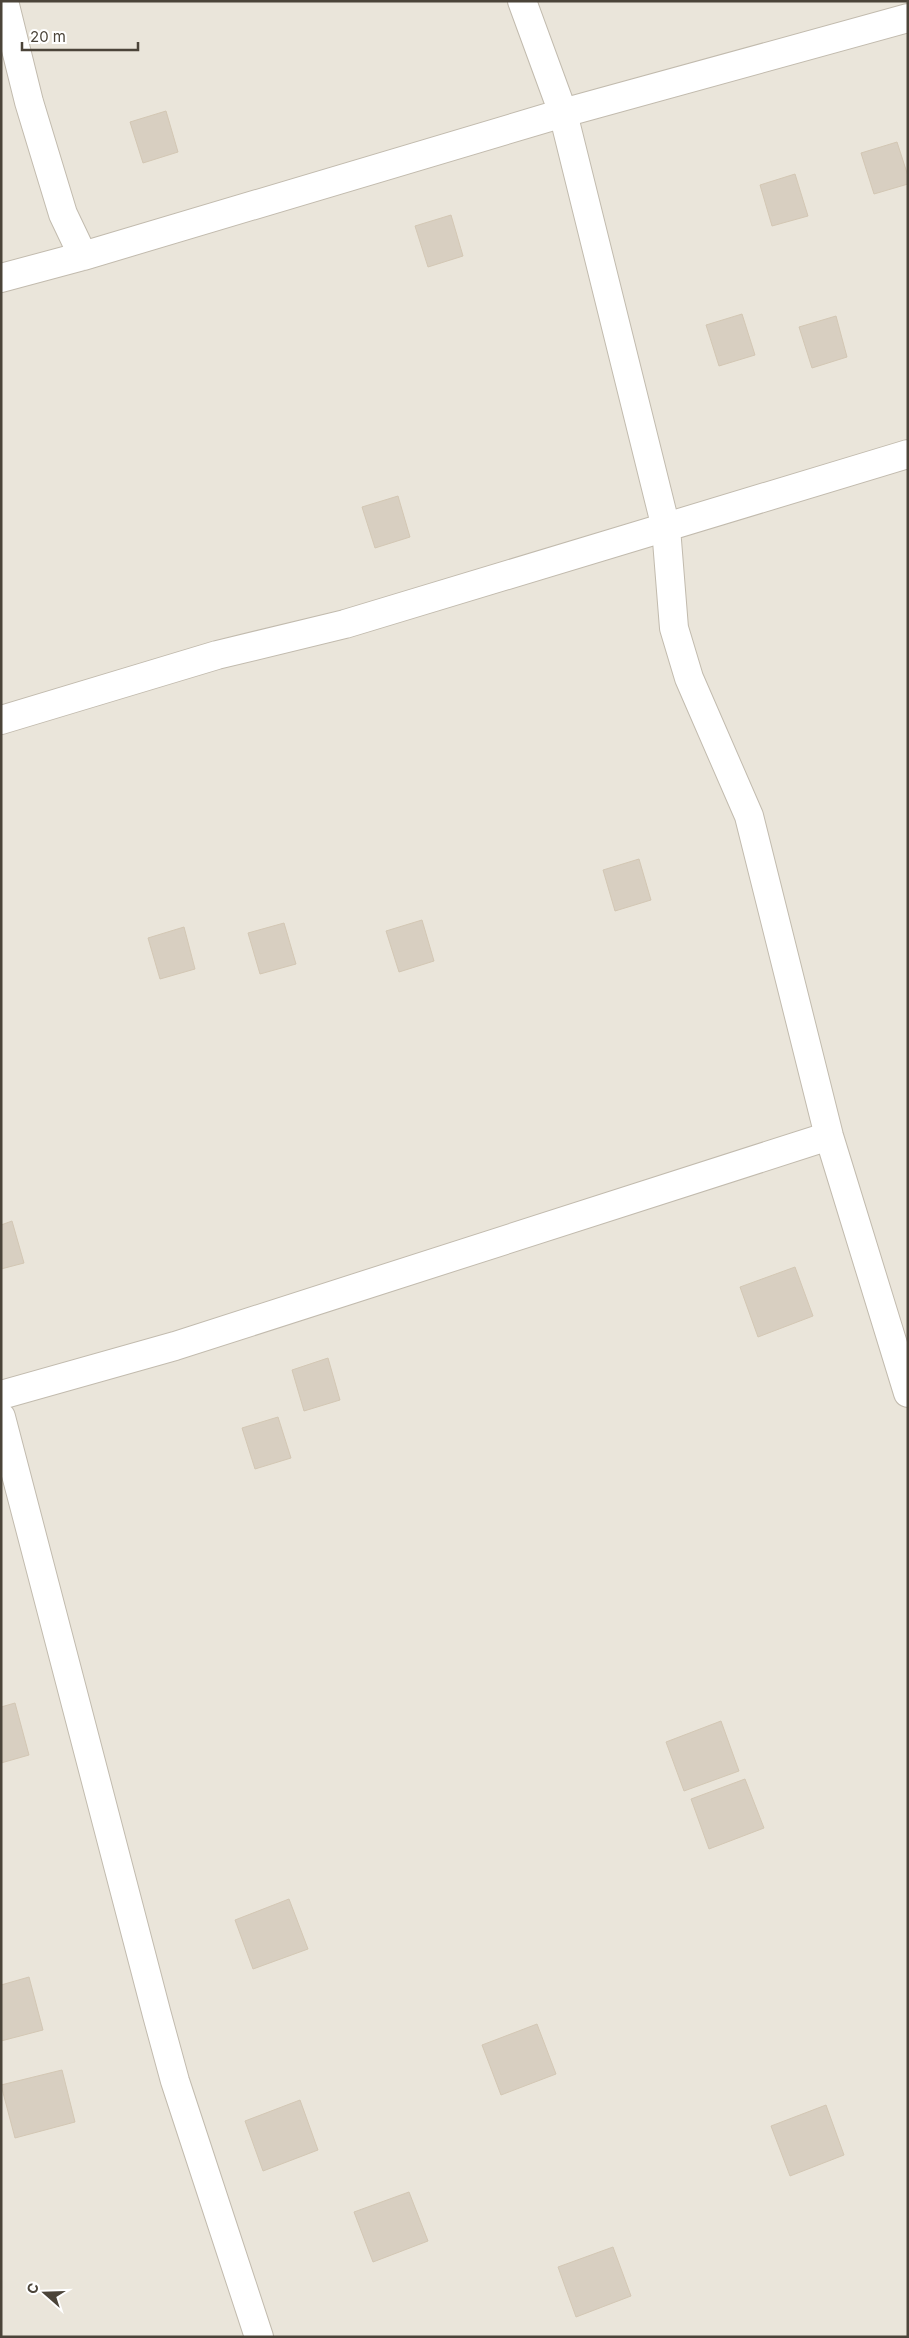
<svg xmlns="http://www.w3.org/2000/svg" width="909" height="2338" font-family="Inter,sans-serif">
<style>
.residential{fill:#eae5da}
.building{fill:#d8cfc1;stroke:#d3c7b4}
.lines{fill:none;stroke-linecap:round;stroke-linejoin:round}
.street-casing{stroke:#c2bbae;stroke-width:30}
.street{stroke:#fff;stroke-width:28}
</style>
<rect width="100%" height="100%" fill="#f6f3ec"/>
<!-- residential -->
<path class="residential" d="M1,1H908V2337H1Z"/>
<!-- building -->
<path class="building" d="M166,111L178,152L143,163L130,122Z
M897,142L908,176V184L874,194L861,153Z
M795,174L808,216L772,226L760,185Z
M451,215L463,256L428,267L415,226Z
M742,314L755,355L719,366L706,325Z
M836,316L847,357L812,368L799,327Z
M398,496L410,537L375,548L362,507Z
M639,859L651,900L615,911L603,870Z
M422,920L434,961L399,972L386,931Z
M284,923L296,964L260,974L248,933Z
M184,927L195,969L160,979L148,938Z
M12,1221L24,1263L1,1269V1225Z
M795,1267L813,1316L758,1337L740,1287Z
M328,1358L340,1400L304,1411L292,1370Z
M278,1417L291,1458L255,1469L242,1428Z
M15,1703L29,1755L1,1763V1707Z
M721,1721L739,1771L684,1791L666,1742Z
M745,1779L764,1828L709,1849L691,1799Z
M289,1899L308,1949L253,1969L235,1920Z
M29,1977L43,2030L1,2041V1985Z
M537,2024L556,2074L501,2095L482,2045Z
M62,2070L75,2122L15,2138L1,2085Z
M300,2100L318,2150L263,2171L245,2121Z
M826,2105L844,2155L790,2176L771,2126Z
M409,2192L428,2241L373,2262L354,2212Z
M613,2247L631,2296L576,2317L558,2267Z"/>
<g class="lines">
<defs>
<path id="street" d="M4,1L29,102L63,214L83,256
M522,1L563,113L666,528L674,628L689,678L749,816L829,1136L908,1393
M1,278L83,256L563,113L908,18
M1,720L217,655L345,624L908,454
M1,1395L175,1346L829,1136
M1,1417L157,2015L175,2081L259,2337"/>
</defs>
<!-- street casing -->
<use href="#street" class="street-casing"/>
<!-- street -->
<use href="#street" class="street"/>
</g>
<!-- border -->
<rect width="909" height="2338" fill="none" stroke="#4b4439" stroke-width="5"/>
<!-- north arrow -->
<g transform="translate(45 2293) rotate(290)" stroke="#ffffff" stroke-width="4" paint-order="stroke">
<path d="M0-4L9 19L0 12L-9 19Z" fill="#4b4439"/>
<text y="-8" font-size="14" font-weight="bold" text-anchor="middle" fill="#4b4439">С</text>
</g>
<!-- scale -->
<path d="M22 42v8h116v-8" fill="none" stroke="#4b4439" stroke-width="2.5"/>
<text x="30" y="42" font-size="15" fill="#4b4439" stroke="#ffffff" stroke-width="4" paint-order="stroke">20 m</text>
</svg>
